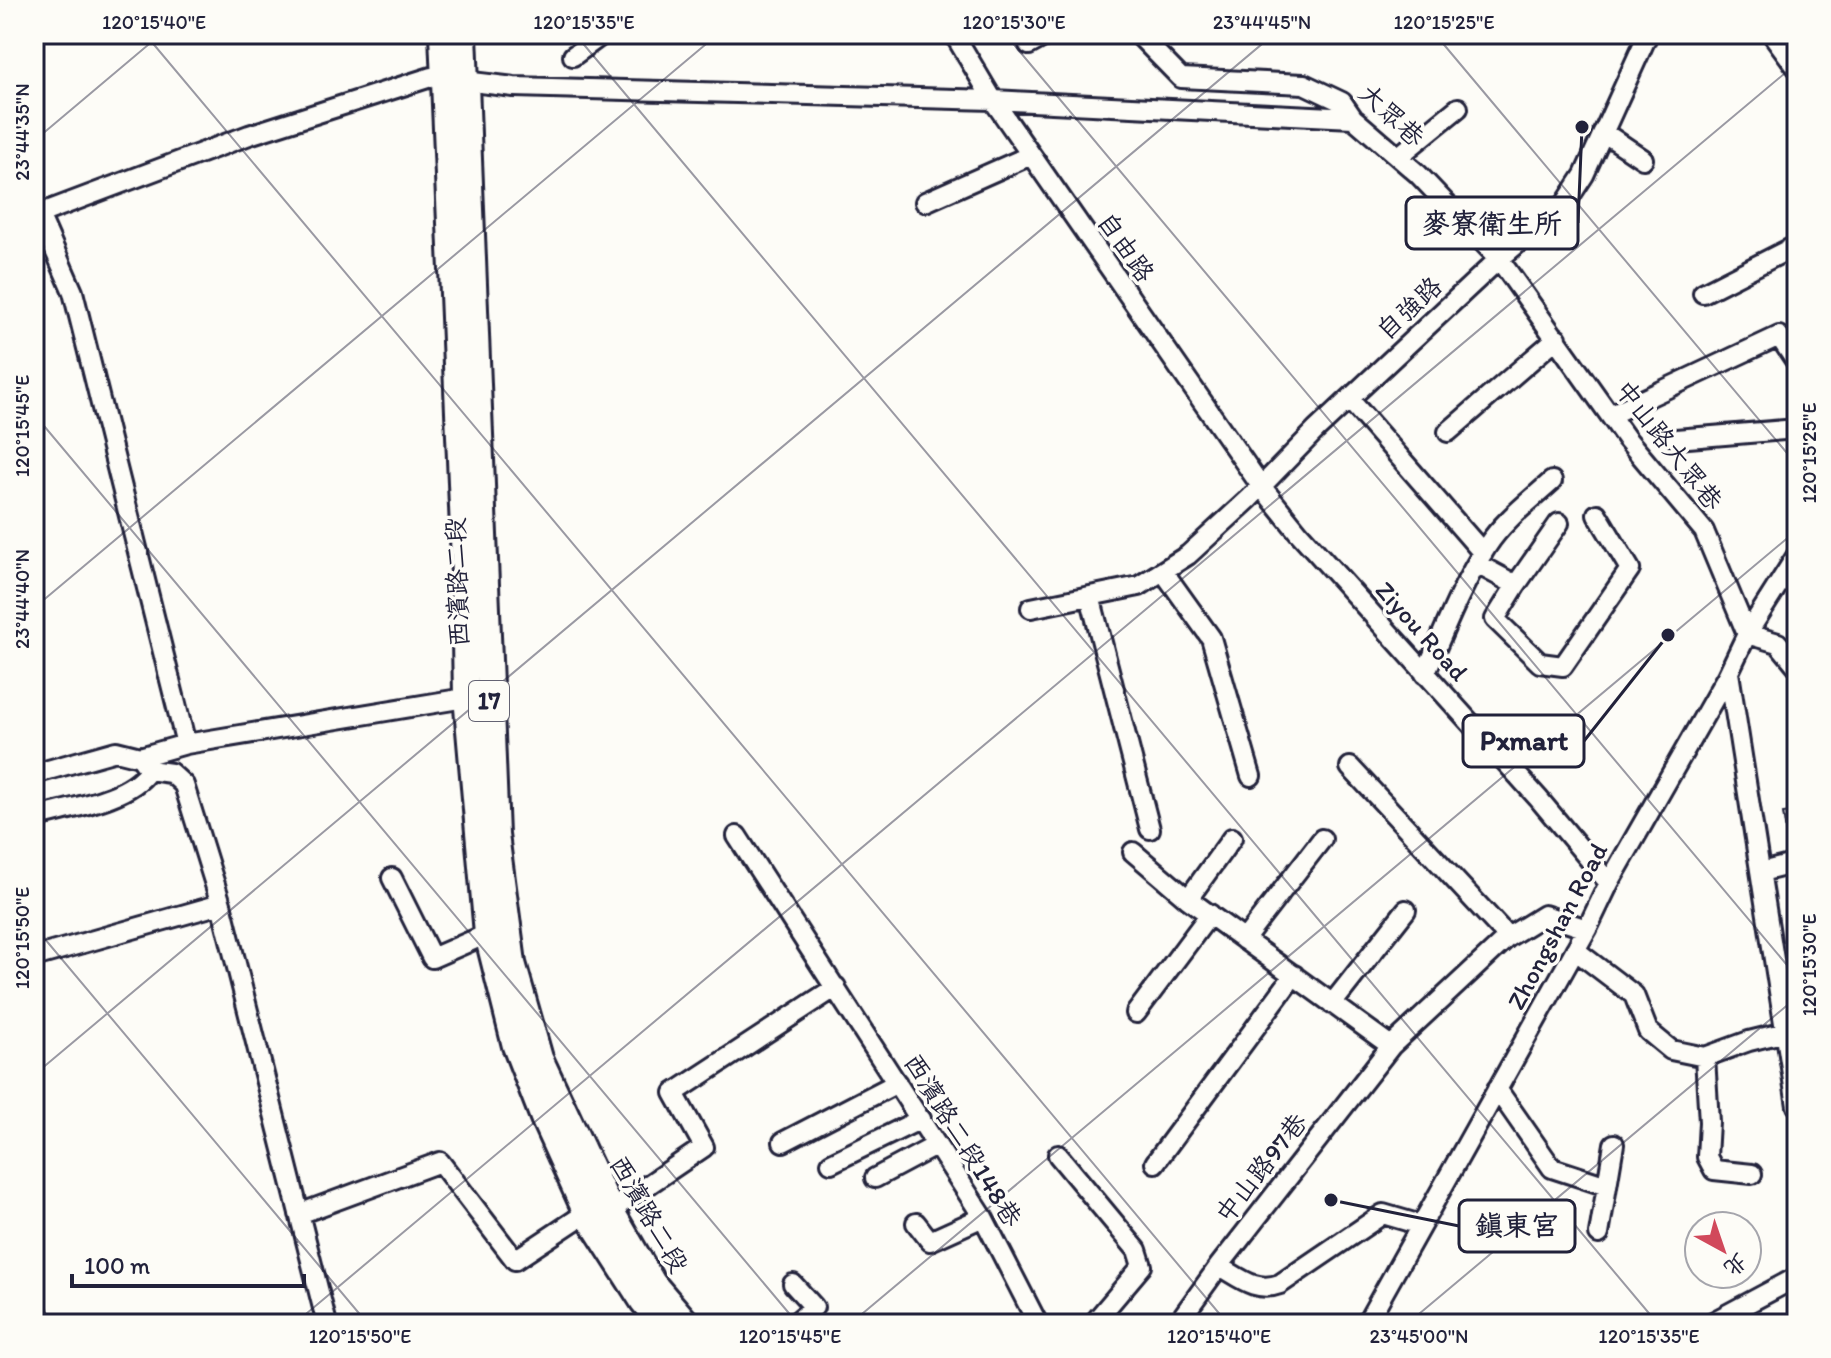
<svg xmlns="http://www.w3.org/2000/svg" width="1831" height="1358" font-family="Itim,'LXGW WenKai TC',sans-serif">
<style>
.building{fill:#c6c6c8;stroke:#22223b;stroke-width:2}
.lines{fill:none;stroke-linecap:round;stroke-linejoin:round}
.minor-casing{stroke:#22223b;stroke-width:24}
.major-casing{stroke:#22223b;stroke-width:30}
.minor{stroke:#fdfcf7;stroke-width:18}
.major{stroke:#fdfcf7;stroke-width:24}
.ticks{fill:none;stroke:#22223b;stroke-width:2;stroke-opacity:0.45}
.labels{text-anchor:middle;stroke-width:7;stroke-linejoin:round;paint-order:stroke}
.shield{fill:#fdfcf7;stroke:#646373;stroke-width:2}
.shield-label{font-size:24px;font-weight:bold;fill:#22223b}
.street-label{font-size:26px;fill:#22223b;stroke:#fdfcf7}
.leader{fill:none;stroke:#22223b;stroke-width:3}
.callout-dot{fill:#22223b;stroke:#fdfcf7;stroke-width:3}
.callout{fill:#fdfcf7;stroke:#22223b;stroke-width:3}
.callout-label{font-size:28px;text-anchor:middle;font-weight:bold;fill:#22223b}
.neatline{fill:none;stroke:#22223b;stroke-width:3}
.ticks-label{font-size:20px;text-anchor:middle;fill:#22223b}
</style>
<rect width="100%" height="100%" fill="#fdfcf7"/>
<filter id="ink" filterUnits="userSpaceOnUse"><feTurbulence type="fractalNoise" baseFrequency=".0125" numOctaves="2"/><feDisplacementMap in="SourceGraphic" scale="16" xChannelSelector="R" yChannelSelector="G"/><feConvolveMatrix kernelMatrix="1 2 1 2 8 2 1 2 1" color-interpolation-filters="sRGB"/></filter>
<g filter="url(#ink)">
<!-- building -->
<path class="building" d="M1797,811V851L1789,853L1783,813Z"/>
<g class="lines">
<defs>
<path id="minor" d="M954,34L993,100L1261,486L1299,533L1538,798L1609,883
M1138,34L1181,78L1304,84L1342,102L1353,118L1418,174L1499,259L1626,438L1704,531L1747,634L1778,643L1797,666
M1772,34L1797,68
M1029,45L1049,34
M573,56L603,34
M1603,132L1643,159
M1399,156L1458,108
M925,202L1031,155
M39,214L73,292L186,744
M34,216L249,135L431,77L514,87L993,100L1353,118
M1703,293L1797,245
M1349,399L1483,553
M1610,415L1779,336L1797,363
M1448,432L1557,338
M1676,439L1797,429
M1477,564L1516,585L1559,523
M1163,571L1211,638L1251,776
M1516,585L1495,619L1540,663L1563,666L1630,569L1597,514
M1090,596L1150,829
M1031,608L1139,586L1188,555L1249,499L1316,430L1499,259L1565,204L1584,175L1648,34
M1729,673L1797,1106
M1425,674C1444,631 1461,586 1487,546C1503,521 1530,501 1552,481
M140,757L149,770L171,773L184,785L221,904L327,1324
M1350,767L1508,937
M34,774L116,751L140,757L186,744L477,696
M34,818C68,808 129,800 149,770
M737,836L983,1217L1038,1324
M1133,852L1188,899L1391,1046
M1761,872L1797,863
M392,878L432,958L487,934
M1188,899L1232,838
M1244,940L1322,839
M1575,950L1634,995L1648,1031L1671,1050L1705,1057L1749,1041L1794,1030
M34,957L221,904
M1332,1004L1406,910
M1136,1013L1210,914
M1705,1057L1709,1122L1707,1157L1714,1170L1752,1174
M1497,1089L1552,1168L1607,1186
M783,1142L897,1083
M1058,1155L1137,1250L1142,1266L1093,1324
M831,1163L921,1119
M1155,1163L1294,975
M875,1178L937,1145
M611,1210L704,1147L674,1093L836,987
M299,1214L440,1162L515,1260L586,1213
M916,1223L930,1241L983,1217
M1599,1234L1614,1144
M1219,1266C1240,1278 1256,1293 1280,1284L1383,1214L1421,1225
M793,1284L814,1307L794,1324
M1177,1324L1219,1266L1391,1046L1508,937L1544,915L1587,929
M1366,1324L1587,929L1609,883L1727,676L1747,634L1797,555
M1709,1324L1797,1277"/>
<path id="major" d="M442,34L463,530L466,696L487,934L515,1046L543,1118L586,1213L643,1302L661,1324
M464,34L496,835L513,963L540,1058L611,1210L653,1283L688,1324
M34,1312L39,1324"/>
</defs>
<!-- minor casing -->
<use href="#minor" class="minor-casing"/>
<!-- major casing -->
<use href="#major" class="major-casing"/>
<!-- minor -->
<use href="#minor" class="minor"/>
<!-- major -->
<use href="#major" class="major"/>
</g>
</g>
<!-- ticks -->
<path class="ticks" d="M145,34L1228,1324M575,34L1658,1324M1005,34L1797,977M1435,34L1797,465M34,141L161,34M34,414L798,1324M34,608L718,34M34,926L368,1324M34,1075L1274,34M294,1324L1797,63M850,1324L1797,530M1407,1324L1797,997"/>
<g class="labels">
<!-- shield labels -->
<rect class="shield" x="469" y="681" width="40" height="40" rx="6"/>
<g class="shield-label">
<text x="489" y="709">17</text>
</g>
<!-- street labels -->
<g class="street-label">
<text transform="translate(1392 115) rotate(43)" y="9">大眾巷</text>
<text transform="translate(1126 247) rotate(55)" y="9">自由路</text>
<text transform="translate(1409 308) rotate(-43)" y="9">自強路</text>
<text transform="translate(1669 445) rotate(52)" y="9">中山路大眾巷</text>
<text transform="translate(457 582) rotate(-92)" y="9">西濱路二段</text>
<text transform="translate(1422 631) rotate(48)" y="9">Ziyou Road</text>
<text transform="translate(1557 926) rotate(-62)" y="9">Zhongshan Road</text>
<text transform="translate(963 1140) rotate(58)" y="9">西濱路二段148巷</text>
<text transform="translate(1261 1168) rotate(-52)" y="9">中山路97巷</text>
<text transform="translate(649 1214) rotate(60)" y="9">西濱路二段</text>
</g>
</g>
<!-- callouts -->
<path class="leader" d="M1582 127L1578 223M1668 635L1584 741M1331 1200L1459 1226"/>
<g class="callout-dot">
<circle cx="1582" cy="127" r="8"/>
<circle cx="1668" cy="635" r="8"/>
<circle cx="1331" cy="1200" r="8"/>
</g>
<g class="callout">
<rect x="1406" y="197" width="172" height="52" rx="8"/>
<rect x="1463" y="715" width="121" height="52" rx="8"/>
<rect x="1459" y="1200" width="116" height="52" rx="8"/>
</g>
<g class="callout-label">
<text x="1492" y="233">麥寮衛生所</text>
<text x="1524" y="750">Pxmart</text>
<text x="1517" y="1235">鎮東宮</text>
</g>
<!-- margin -->
<rect width="1831" height="1358" fill="none" stroke="#fdfcf7" stroke-width="88"/>
<!-- north arrow -->
<g transform="translate(1723 1250) rotate(140)"><circle r="38" fill="#fdfcf7" stroke="#a5a5ac" stroke-width="2"/>
<path d="M0-6L14 30L0 20L-14 30Z" fill="#d1495b"/>
<text y="-12" font-size="22" font-weight="bold" text-anchor="middle" fill="#22223b">北</text>
</g>
<!-- scale -->
<path d="M72 1274v12h232v-12" fill="none" stroke="#22223b" stroke-width="4"/>
<text x="84" y="1274" font-size="24" fill="#22223b" stroke="#fdfcf7" stroke-width="6" paint-order="stroke">100 m</text>
<rect x="44" y="44" width="1743" height="1270" class="neatline"/>
<g class="ticks-label">
<text x="154" y="29">120°15'40"E</text>
<text x="584" y="29">120°15'35"E</text>
<text x="1014" y="29">120°15'30"E</text>
<text x="1262" y="29">23°44'45"N</text>
<text x="1444" y="29">120°15'25"E</text>
<text transform="translate(22 132) rotate(-90)" y="7">23°44'35"N</text>
<text transform="translate(22 426) rotate(-90)" y="7">120°15'45"E</text>
<text transform="translate(1809 453) rotate(-90)" y="7">120°15'25"E</text>
<text transform="translate(22 599) rotate(-90)" y="7">23°44'40"N</text>
<text transform="translate(22 938) rotate(-90)" y="7">120°15'50"E</text>
<text transform="translate(1809 965) rotate(-90)" y="7">120°15'30"E</text>
<text x="360" y="1343">120°15'50"E</text>
<text x="790" y="1343">120°15'45"E</text>
<text x="1219" y="1343">120°15'40"E</text>
<text x="1419" y="1343">23°45'00"N</text>
<text x="1649" y="1343">120°15'35"E</text>
</g>
</svg>
